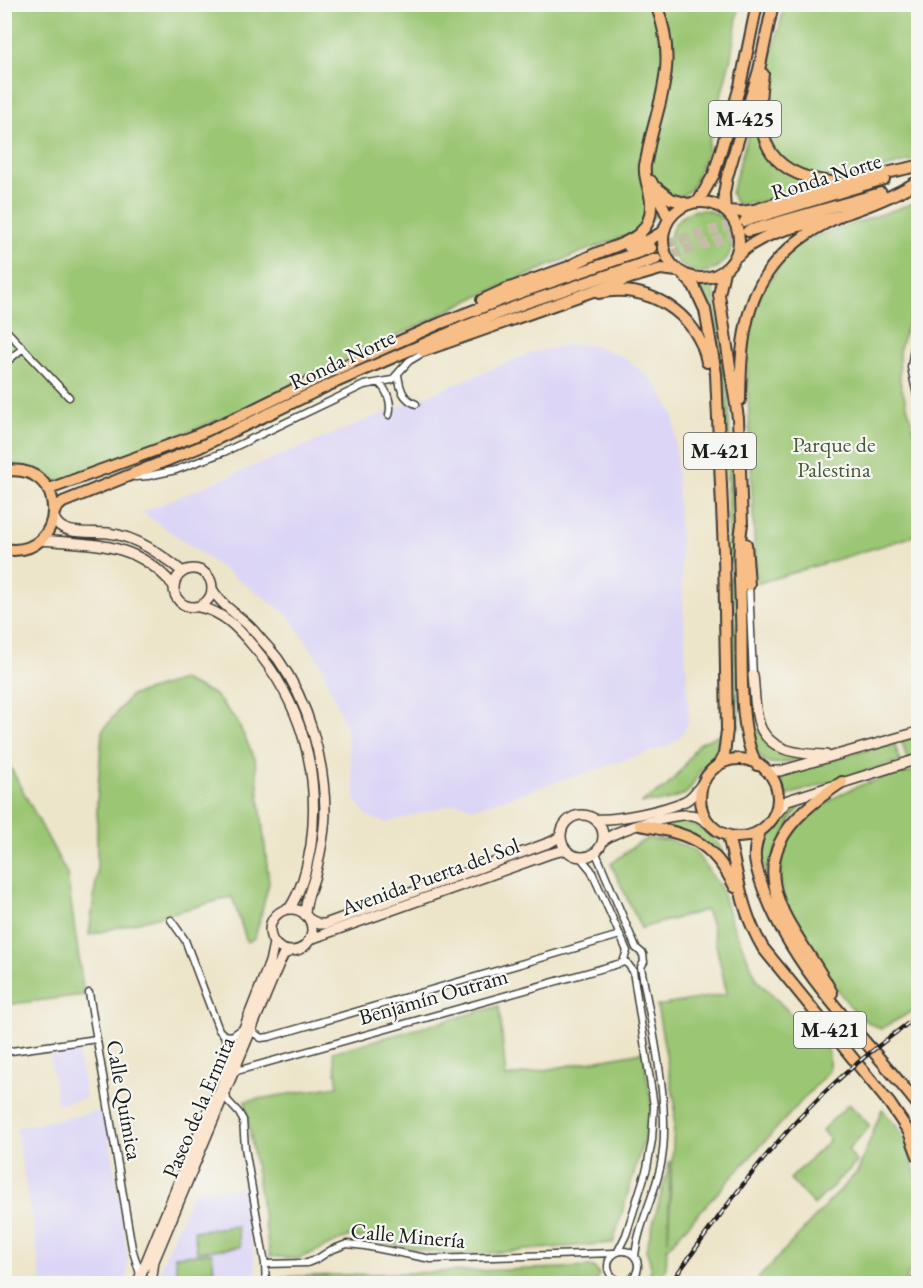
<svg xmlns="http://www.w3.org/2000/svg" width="923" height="1288" font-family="'EB Garamond',serif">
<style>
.built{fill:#dcd5f6}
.green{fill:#9bc673;stroke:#5c7148;stroke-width:1.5}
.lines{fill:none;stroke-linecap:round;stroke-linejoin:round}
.primary-tunnel{stroke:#c3bda6;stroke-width:10;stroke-dasharray:10 5;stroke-linecap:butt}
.minor-casing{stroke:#3b3a36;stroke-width:9}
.tertiary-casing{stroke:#3b3a36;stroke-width:11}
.secondary-casing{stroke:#3b3a36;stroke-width:12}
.primary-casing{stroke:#3b3a36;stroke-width:14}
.minor{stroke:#fff;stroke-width:6}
.tertiary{stroke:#fff;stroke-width:8}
.secondary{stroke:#fce5cf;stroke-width:9}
.primary{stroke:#f7be87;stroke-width:10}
.rail-casing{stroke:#1c1c1c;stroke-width:4.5}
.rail{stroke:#f6f6f2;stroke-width:2;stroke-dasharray:7;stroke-linecap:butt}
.labels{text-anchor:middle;stroke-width:4.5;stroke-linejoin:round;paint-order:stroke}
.shield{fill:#f6f6f2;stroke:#5d5d5c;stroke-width:1.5}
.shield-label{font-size:21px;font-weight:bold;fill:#1c1c1c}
.street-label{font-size:22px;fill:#1c1c1c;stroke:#f6f6f2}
.park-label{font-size:22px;fill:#48583a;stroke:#f6f6f2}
</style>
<rect width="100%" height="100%" fill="#f6f6f2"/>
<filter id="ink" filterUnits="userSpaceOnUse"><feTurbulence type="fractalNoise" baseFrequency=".0167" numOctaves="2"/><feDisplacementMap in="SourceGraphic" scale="12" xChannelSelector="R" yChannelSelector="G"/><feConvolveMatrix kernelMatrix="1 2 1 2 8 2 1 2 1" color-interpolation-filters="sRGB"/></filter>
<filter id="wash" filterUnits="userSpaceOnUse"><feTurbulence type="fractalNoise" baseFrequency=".008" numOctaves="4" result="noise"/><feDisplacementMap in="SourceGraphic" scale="24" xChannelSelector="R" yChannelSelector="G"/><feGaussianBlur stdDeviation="1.35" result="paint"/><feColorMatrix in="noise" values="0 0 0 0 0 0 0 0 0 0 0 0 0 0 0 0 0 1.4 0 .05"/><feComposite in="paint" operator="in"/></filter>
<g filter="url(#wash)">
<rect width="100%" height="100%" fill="#ede5c9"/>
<!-- built -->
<path class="built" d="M566,345H595L623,357L646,374L660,390L674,416L689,721L680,738L668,746L501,800L474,808L457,803L386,823L367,816L356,801L346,729L321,663L287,614L142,512L534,352Z
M78,1051L86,1098L57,1105L50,1055Z
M105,1110L128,1255L127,1283H42L16,1128Z
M243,1188L255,1261L257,1283L159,1284L162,1263L194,1190Z"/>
<!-- green -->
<path class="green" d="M4,5H739L731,57L706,154L691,189L632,234L579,253L461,304L422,324L318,372L247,408L120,459L59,482C42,471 24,460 5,466Z
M784,5H918V159L755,203L736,204L731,193L780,25Z
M917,202L918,302L912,310L899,351L900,382L918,443V535L756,584L746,345L760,294L796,243Z
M670 241a31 31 0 1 1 62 0a31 31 0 1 1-62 0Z
M713,284L729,409L733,562H728C726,473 731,372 702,287Z
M729,577H734L739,727H733Z
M182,680L214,694L237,721L255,759L269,883L255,938L247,942L232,897L89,935L97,874V802L102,731L130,696Z
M759,731L777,749L799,757V759C769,768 759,766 751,733Z
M720,734L718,754L700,771L690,789L685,794L666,801L641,803L666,787L683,768L698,744Z
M918,734V755L907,759L901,739Z
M894,742L900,761L785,796L780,775Z
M4,755L67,874L84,995L5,1005Z
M918,770V1008L881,1029C876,1026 869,1024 865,1020C844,1005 827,972 813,950C800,930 784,909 781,885C772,825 839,789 887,777C897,774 908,773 918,770Z
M810,797L792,817L768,879C756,849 764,847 779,823C788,807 791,802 810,797Z
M681,821C701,824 725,844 727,865L663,826Z
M647,839L669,840L694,850L721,888L731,921L758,981L829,1052V1071L667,1248L666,1268L656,1284L644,1283C654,1274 651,1262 646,1250L670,1161L668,1241L675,1104L657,1006L727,994L712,926L706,910L641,928L611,864L637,844Z
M499,1006L506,1077L643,1052L652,1112L613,1243L453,1256L350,1236L298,1259L270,1256L245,1101L338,1086L333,1052Z
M849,1104L870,1126L848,1150L857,1162L814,1205L790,1179L830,1140L822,1130Z
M882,1109L902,1133L918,1181V1253L905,1283H754L858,1171Z
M237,1226L240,1247L197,1252L194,1231Z
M212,1253L214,1271L177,1275L175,1256Z
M594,1267L599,1274L596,1283L279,1284L281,1277Z"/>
</g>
<g filter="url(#ink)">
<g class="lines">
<!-- primary-tunnel -->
<path class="primary-tunnel" d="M651,248L745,221
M656,259L748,231"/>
<defs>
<path id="minor" d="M4,328L69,397
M4,364L23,348
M398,375C400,389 403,399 416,404
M379,383C388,391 392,404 389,415
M135,477L148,476L176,470L224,452L364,385L392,380L409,361L426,351
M749,585L753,677
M596,853L636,948L643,954L644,962L641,967C651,1024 672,1107 661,1164C655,1196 638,1224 635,1257
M581,858L591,870L627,951L624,959L633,971L654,1106L652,1140L647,1168L626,1235L618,1251
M171,920L185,940L219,1030L224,1035L231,1059
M89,993L132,1248L140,1274
M251,1031L261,1038L269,1037L620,935
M224,1035L232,1036L242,1029
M4,1052L97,1039
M233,1072L625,962
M226,1092L227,1100L239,1113L243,1120L245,1148L265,1264L266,1284
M608 1266a15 15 0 1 1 30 0a15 15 0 1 1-30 0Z
M265,1264L307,1263L317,1259L331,1250L347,1244L365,1246L431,1259L614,1253"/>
<path id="tertiary" d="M918,329L912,367L918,395"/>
<path id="secondary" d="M54,517C60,537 91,531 108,533C138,537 160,554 183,572
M41,540C94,545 136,541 173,585
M174 588a19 19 0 1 1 38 0a19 19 0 1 1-38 0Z
M212,589C222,607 241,616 254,631C262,641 271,650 278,659C309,703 324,758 325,811C325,832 320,855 315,875C311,889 305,900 305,915
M199,607C222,611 238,628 253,646C301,702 321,771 311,845C307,867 302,890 289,909
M753,675C755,691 754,711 760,726C771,753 802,754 826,755
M766,771H780L918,732
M561 836a21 21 0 1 1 42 0a21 21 0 1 1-42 0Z
M595,819C616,821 666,810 685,801C692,798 697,790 702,784
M771,820L788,800L918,759
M603,841C616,829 680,810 696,816C700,817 705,821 708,823
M270 930a21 21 0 1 1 42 0a21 21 0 1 1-42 0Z
M309,919L319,924H325L551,842L561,836
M308,941L316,937L549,854L565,850
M137,1284L211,1103L219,1092L270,962L274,943
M151,1284L154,1261C195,1162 237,1064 278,966L284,954L291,951"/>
<path id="primary" d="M763,74C752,143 770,179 843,183
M651,181L669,219
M657,188L671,199L688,204
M663 240a38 38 0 1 1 76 0a38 38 0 1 1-76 0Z
M698,202L714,174L740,86L757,4
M725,210L724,194L727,177L759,70L773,4
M727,211L742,212L754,210L863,178L918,166
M745,221L884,179
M748,231L881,193
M629,247L649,240L664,231
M737,256C763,229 807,226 841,215C866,207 892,197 915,183
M570,266C580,261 590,256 600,252C624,243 651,237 651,206C652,192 643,180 645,165C648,154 649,143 652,133C665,84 675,54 656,4
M724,271L719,295L738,418L742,524C737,554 741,585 741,615C743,657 737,730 757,765
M683,274L694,286L705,310L716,374L724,552L727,730L724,755L718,766
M599,293C646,282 698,313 707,362
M482,300L504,290L574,265
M423,351L630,278L661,269L677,271
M740,400C741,333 745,277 806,235C817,227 831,221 843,214
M4,471C71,461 68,560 4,549
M49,489L192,437L240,416L328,373L441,323L519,293L651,248
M54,513L56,508L63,502L200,447L329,385L463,327L525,303L656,259
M746,544L749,585
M700 798a39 39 0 1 1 78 0a39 39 0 1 1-78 0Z
M640,825C690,834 711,840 735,887
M760,831C757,840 754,849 755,858C756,871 762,885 767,898C799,978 866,1038 918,1105
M728,836C739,877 740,909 763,948L890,1104L909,1132L918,1156
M832,993C820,970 804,949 791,926C750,858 785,820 842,782
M917,1284L918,1279"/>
</defs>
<!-- minor casing -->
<use href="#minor" class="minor-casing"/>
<!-- tertiary casing -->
<use href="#tertiary" class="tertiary-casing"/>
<!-- secondary casing -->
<use href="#secondary" class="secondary-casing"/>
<!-- primary casing -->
<use href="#primary" class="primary-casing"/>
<!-- minor -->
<use href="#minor" class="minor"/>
<!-- tertiary -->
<use href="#tertiary" class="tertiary"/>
<!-- secondary -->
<use href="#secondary" class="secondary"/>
<!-- primary -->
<use href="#primary" class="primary"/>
<defs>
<path id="rail" d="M670,1284C715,1222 759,1158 813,1104C845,1071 881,1043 918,1016"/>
</defs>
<!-- rail casing -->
<use href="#rail" class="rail-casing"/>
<!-- rail -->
<use href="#rail" class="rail"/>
</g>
</g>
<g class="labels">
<!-- shield labels -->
<g class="shield">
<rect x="709" y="101" width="72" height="36" rx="4.5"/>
<rect x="684" y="433" width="72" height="36" rx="4.5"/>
<rect x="794" y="1012" width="72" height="36" rx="4.5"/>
</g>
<g class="shield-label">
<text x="745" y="126">M-425</text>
<text x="720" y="458">M-421</text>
<text x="830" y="1037">M-421</text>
</g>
<!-- street labels -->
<g class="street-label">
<text transform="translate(826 176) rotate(-17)" y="8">Ronda Norte</text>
<text transform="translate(342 359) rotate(-25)" y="8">Ronda Norte</text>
<text transform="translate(430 876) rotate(-20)" y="8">Avenida Puerta del Sol</text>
<text transform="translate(433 996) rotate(-16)" y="8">Benjamín Outram</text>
<text transform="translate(125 1100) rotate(80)" y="8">Calle Química</text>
<text transform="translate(198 1107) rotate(-67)" y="8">Paseo de la Ermita</text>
<text transform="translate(408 1235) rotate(5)" y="8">Calle Minería</text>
</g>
<!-- park labels -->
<g class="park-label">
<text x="834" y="452">Parque de<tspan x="834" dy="25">Palestina</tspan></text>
</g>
</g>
<!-- margin -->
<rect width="923" height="1288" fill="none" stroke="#f6f6f2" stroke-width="24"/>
</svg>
